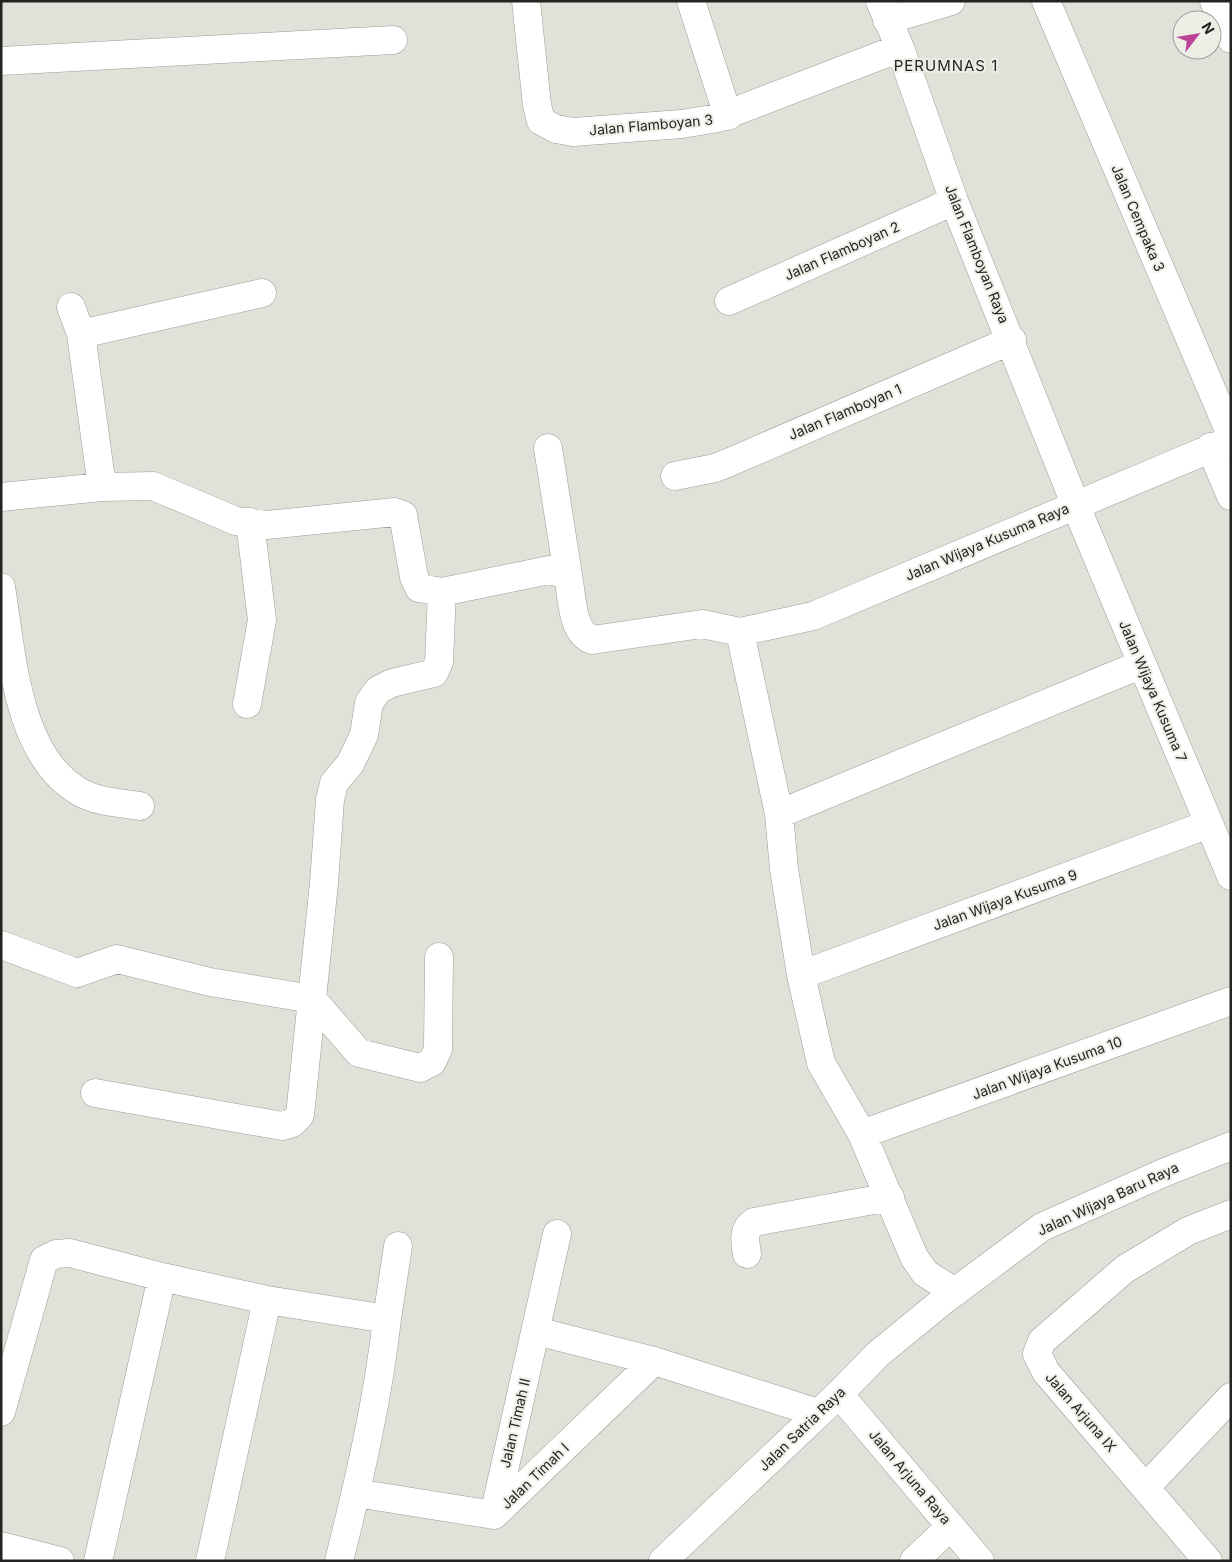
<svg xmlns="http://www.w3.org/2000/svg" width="1232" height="1562" font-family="Inter,sans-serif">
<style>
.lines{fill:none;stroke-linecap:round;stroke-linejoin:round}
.street-casing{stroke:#9b9c95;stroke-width:29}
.secondary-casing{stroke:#9b9c95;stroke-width:29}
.street{stroke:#fff;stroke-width:28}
.secondary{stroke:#fff;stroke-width:28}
.labels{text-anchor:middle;stroke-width:4;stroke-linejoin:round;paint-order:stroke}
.street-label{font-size:14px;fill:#232421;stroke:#edefe7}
.neighbourhood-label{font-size:15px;letter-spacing:1px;fill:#232421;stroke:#edefe7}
</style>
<rect width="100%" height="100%" fill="#e0e2da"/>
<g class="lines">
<defs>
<path id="street" d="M526,1L537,105L541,121L556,129L573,132L682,124L718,118L900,48
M691,1L728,116
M880,1L900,48L954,201L1080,516L1231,876
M1046,1L1231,435
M1214,1L1231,39
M887,20L951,1
M1,61L393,40
M729,301L954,201
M71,307L81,334L102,487
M81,334L262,293
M1210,447L1231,496
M548,448L568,575
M675,476L715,468L730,462L1012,340
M1,497L102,487L153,486L236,521L267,525L395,512L403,515L414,577L419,588L442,592L549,570L568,575C572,595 571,632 592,640L702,624L740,632L813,616L1231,440
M1,587C12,652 16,756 80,792C97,802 120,803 140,806
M740,632L779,814L784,869L801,975L821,1063L862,1134L914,1257L925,1273L955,1292
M247,704L262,620L250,522
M779,814L1142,664
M1,945L77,973L117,959L210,982L312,999L359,1053L420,1068L432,1062L438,1049L439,957
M801,975L1209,824
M95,1093L282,1126L292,1123L300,1115L324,883L330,800L334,783L350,764L364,735L369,703L378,690L392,683L434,673L439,662L442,592
M862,1134L1231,1001
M747,1254C745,1241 742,1230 754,1222L890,1197
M387,1319L398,1246
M536,1331L654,1361L818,1413
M839,1394L980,1561
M1,1412L44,1260L56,1254L70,1253L162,1277L267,1300L387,1319C378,1400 359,1481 339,1561
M1146,1487L1231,1397
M356,1493L494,1515L654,1361
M494,1515L557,1234
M98,1561L162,1277
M210,1561L267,1300
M914,1561L951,1526
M1208,1561L1046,1372L1037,1354L1042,1341L1125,1269L1188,1231L1231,1214"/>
<path id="secondary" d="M1,1546L60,1561
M663,1561L839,1394L878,1354L944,1300L1042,1227L1163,1173L1231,1146"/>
</defs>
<!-- street casing -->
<use href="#street" class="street-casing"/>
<!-- secondary casing -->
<use href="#secondary" class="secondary-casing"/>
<!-- street -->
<use href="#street" class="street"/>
<!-- secondary -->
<use href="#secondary" class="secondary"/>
</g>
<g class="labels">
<!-- street labels -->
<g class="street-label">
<text transform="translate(651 125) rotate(-5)" y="5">Jalan Flamboyan 3</text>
<text transform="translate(1138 218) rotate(67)" y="5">Jalan Cempaka 3</text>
<text transform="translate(842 251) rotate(-24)" y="5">Jalan Flamboyan 2</text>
<text transform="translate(977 254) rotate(68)" y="5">Jalan Flamboyan Raya</text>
<text transform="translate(845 412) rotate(-23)" y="5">Jalan Flamboyan 1</text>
<text transform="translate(987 542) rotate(-23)" y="5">Jalan Wijaya Kusuma Raya</text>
<text transform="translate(1153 691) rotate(67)" y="5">Jalan Wijaya Kusuma 7</text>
<text transform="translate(1005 900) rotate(-20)" y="5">Jalan Wijaya Kusuma 9</text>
<text transform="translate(1047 1068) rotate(-20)" y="5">Jalan Wijaya Kusuma 10</text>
<text transform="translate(1108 1199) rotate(-25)" y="5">Jalan Wijaya Baru Raya</text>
<text transform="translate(1081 1412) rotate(49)" y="5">Jalan Arjuna IX</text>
<text transform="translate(515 1423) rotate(-77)" y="5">Jalan Timah II</text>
<text transform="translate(802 1429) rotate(-44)" y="5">Jalan Satria Raya</text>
<text transform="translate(535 1476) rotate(-44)" y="5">Jalan Timah I</text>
<text transform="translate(910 1477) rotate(50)" y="5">Jalan Arjuna Raya</text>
</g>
<!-- neighbourhood labels -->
<g class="neighbourhood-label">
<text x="946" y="71">PERUMNAS 1</text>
</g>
</g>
<!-- border -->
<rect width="1232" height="1562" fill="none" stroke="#232421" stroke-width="5"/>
<!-- north arrow -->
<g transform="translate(1197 35) rotate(59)"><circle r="24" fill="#edefe7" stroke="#9c9e98"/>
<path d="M0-4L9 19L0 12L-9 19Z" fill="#bc4295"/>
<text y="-8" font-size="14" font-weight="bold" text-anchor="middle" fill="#232421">N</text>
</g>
</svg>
